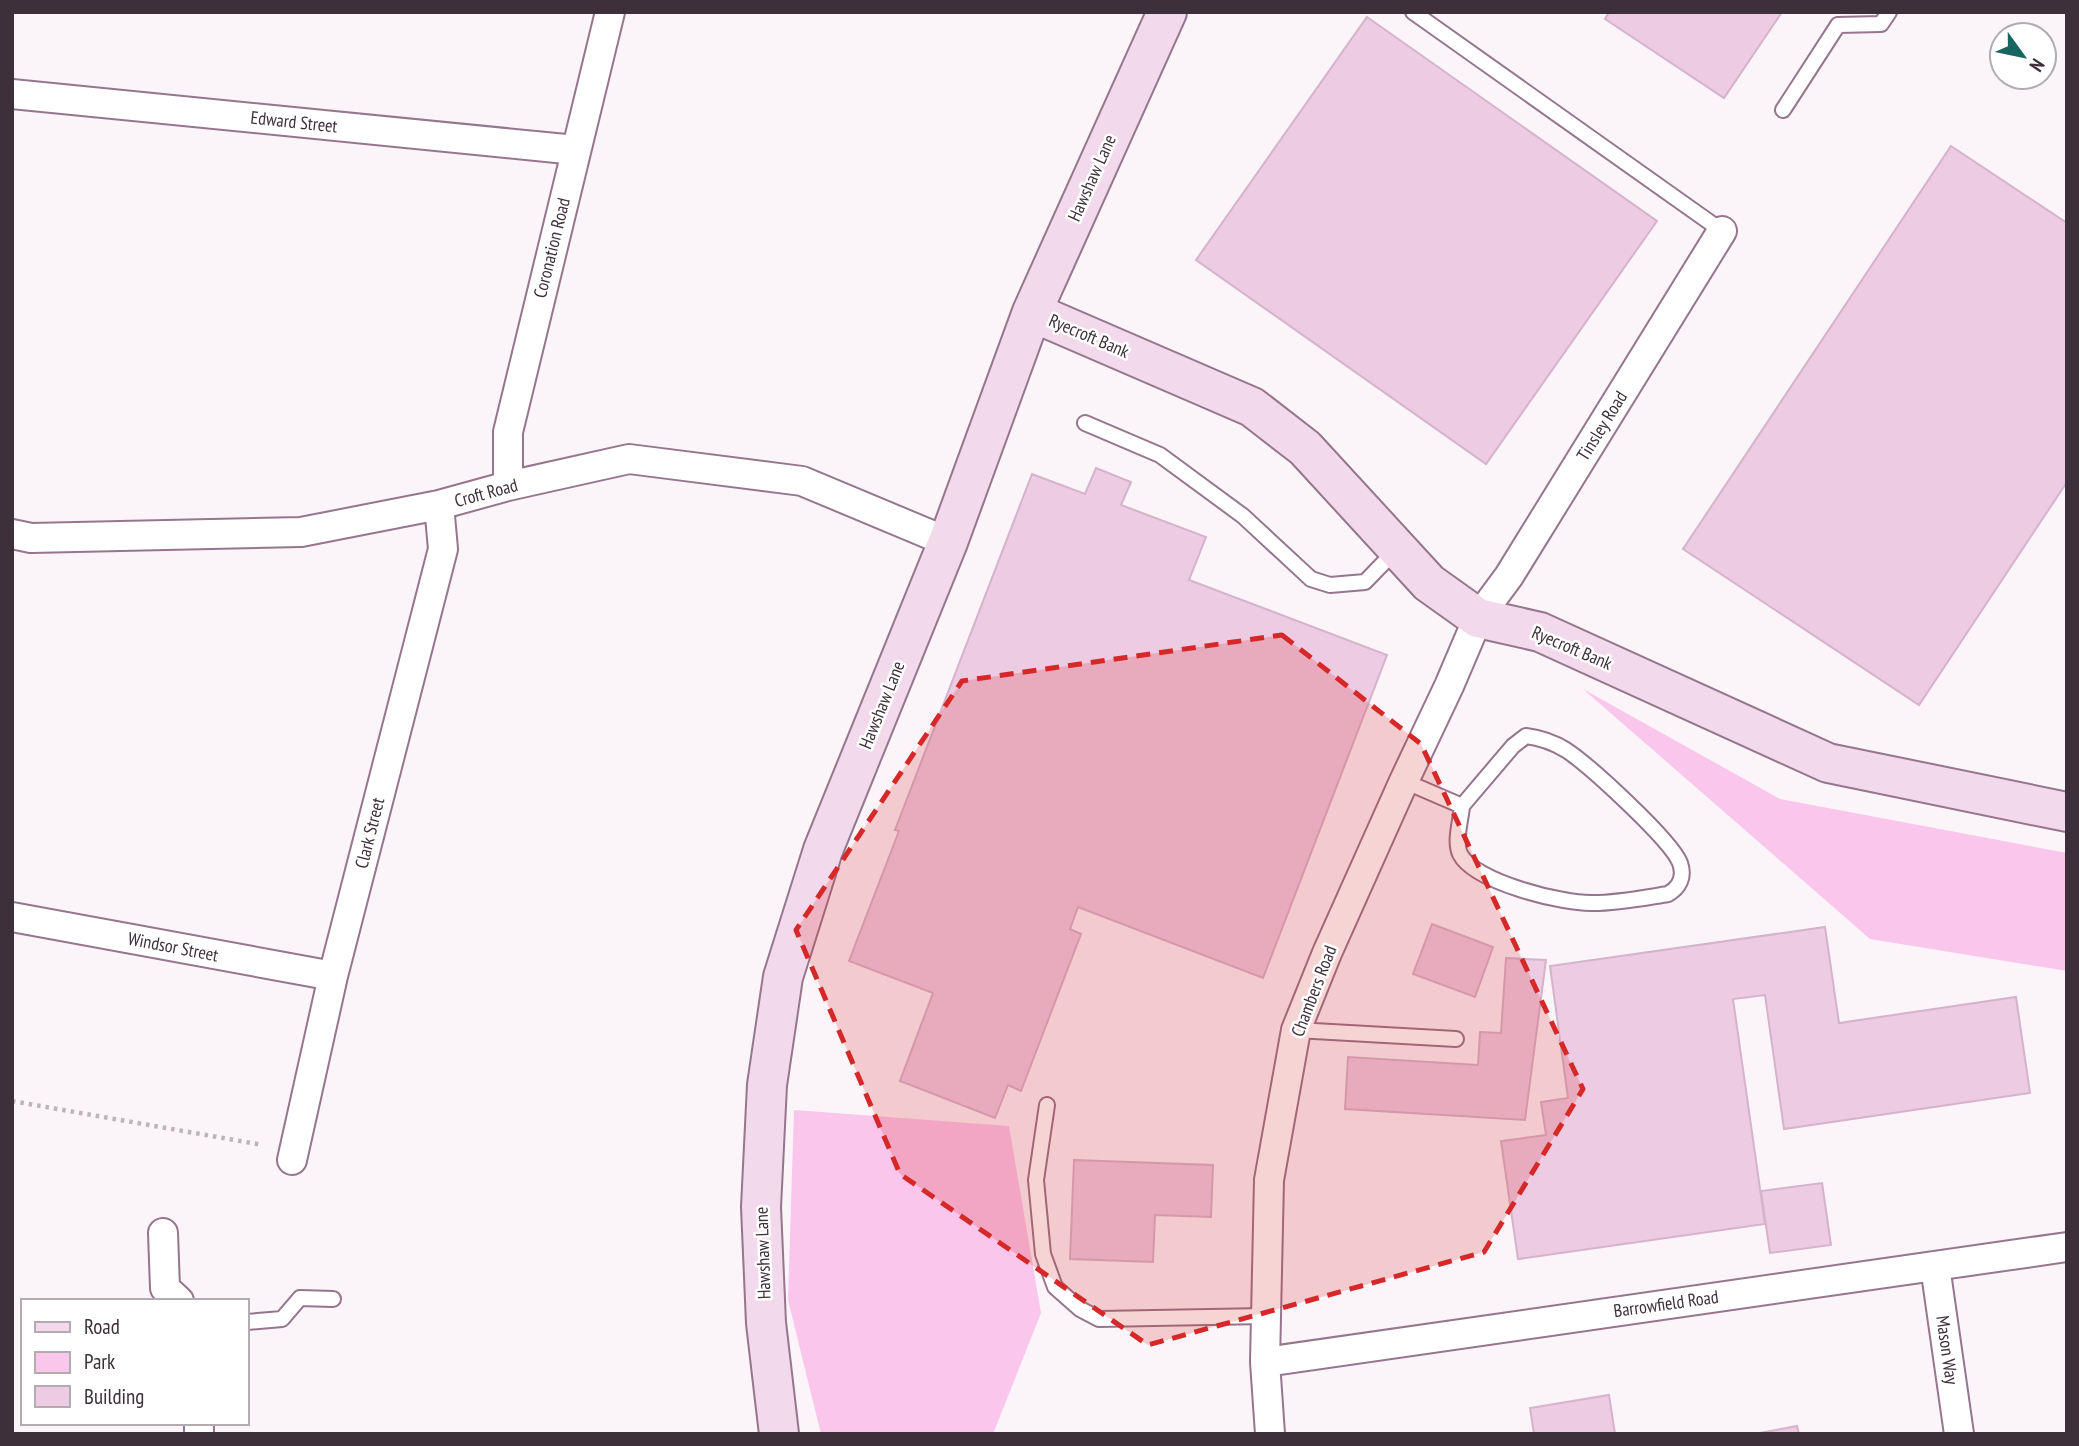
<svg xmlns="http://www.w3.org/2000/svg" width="2079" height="1446" font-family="'PT Sans Narrow',sans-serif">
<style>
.green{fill:#fac6eb}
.building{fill:#edcbe3;stroke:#d5b3cb;stroke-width:2}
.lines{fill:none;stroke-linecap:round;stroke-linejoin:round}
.lane-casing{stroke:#95768c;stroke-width:18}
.street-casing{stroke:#95768c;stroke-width:32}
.secondary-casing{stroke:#95768c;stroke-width:42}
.path{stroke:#bdb3ba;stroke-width:4.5;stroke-dasharray:3.5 5;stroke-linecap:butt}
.lane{stroke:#fff;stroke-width:14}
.street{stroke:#fff;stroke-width:28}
.secondary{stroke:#f3d9ec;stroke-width:38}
.marked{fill:#d62828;fill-opacity:0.2;stroke:#d62828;stroke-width:5;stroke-dasharray:14 9;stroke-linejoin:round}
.labels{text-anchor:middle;stroke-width:5;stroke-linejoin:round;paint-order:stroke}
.street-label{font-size:18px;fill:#3e303a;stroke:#fff}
</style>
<rect width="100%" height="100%" fill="#fbf4f9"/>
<!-- green -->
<path class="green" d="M1583,689L1780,799L2067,853V971L1870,939Z
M794,1110L1009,1126L1041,1313L993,1434H821L788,1300Z"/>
<!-- building -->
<path class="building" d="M1609,12H1782L1724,98L1605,19Z
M1367,17L1657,221L1486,464L1196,260Z
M1951,146L2067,223V482L1919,705L1683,549Z
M1096,468L1131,482L1121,505L1206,537L1189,580L1387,655L1263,978L1078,907L1070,929L1081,934L1021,1091L1008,1085L995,1118L900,1081L933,993L849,961L899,831L895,830L1032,474L1085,494Z
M1432,924L1493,947L1475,997L1413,974Z
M1825,927L1839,1023L2016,997L2030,1093L1784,1129L1765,995L1733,999L1765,1224L1518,1259L1501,1141L1546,1135L1541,1102L1568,1098L1550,966Z
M1506,958L1546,960L1525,1120L1345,1109L1348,1057L1478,1065L1480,1032L1501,1033Z
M1074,1160L1213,1165L1211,1217L1155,1215L1153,1262L1070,1259Z
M1822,1183L1831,1245L1770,1253L1761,1191Z
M1609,1395L1615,1434H1534L1530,1408Z
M1797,1426L1799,1434H1754Z"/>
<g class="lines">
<defs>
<path id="lane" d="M1413,12L1722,231
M1783,110L1838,25L1881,24L1889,12
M1085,423L1160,455L1243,516L1311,579L1330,585L1365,582L1396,550
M1404,781L1462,806C1461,820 1454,841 1460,854C1474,882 1563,904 1593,903C1618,903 1643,898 1668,894C1679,888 1685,877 1680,863C1671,840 1589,765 1566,750C1553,742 1542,738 1526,736L1513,746L1462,806
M1296,1030L1456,1039
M1047,1105L1036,1180L1043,1254L1055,1287L1080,1309L1099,1319L1265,1316
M247,1322L282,1319L300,1298L333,1299"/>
<path id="street" d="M12,94L576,150
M508,486V432L610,12
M12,534L31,538L301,532L439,505L508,486L629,459L802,481L948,542
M12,917L333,976
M292,1160L333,976L443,549L439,505
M163,1233L165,1288L179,1301
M1935,1266L1959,1434
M1265,1362L2067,1247
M199,1434V1423
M1270,1434L1265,1362L1269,1180L1296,1030L1327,953L1404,781L1449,686L1478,618L1509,576L1722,231"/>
<path id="secondary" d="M1032,312L1252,407L1305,448L1429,583L1478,618L1540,632L1828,763L2067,812
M779,1434L766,1323L761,1207L767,1085L783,977L823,850L948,542L1032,312L1167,12"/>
</defs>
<!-- lane casing -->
<use href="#lane" class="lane-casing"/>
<!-- street casing -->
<use href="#street" class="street-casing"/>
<!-- secondary casing -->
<use href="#secondary" class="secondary-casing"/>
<!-- path -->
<path class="path" d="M12,1101L263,1145"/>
<!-- lane -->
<use href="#lane" class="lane"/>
<!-- street -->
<use href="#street" class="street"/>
<!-- secondary -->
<use href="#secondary" class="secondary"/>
</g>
<!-- marked area -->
<path class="marked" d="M1282,635L1421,744L1583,1089L1484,1252L1148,1345L900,1174L796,930L962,681Z"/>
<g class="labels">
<!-- street labels -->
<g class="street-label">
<text transform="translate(294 122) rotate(6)" y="6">Edward Street</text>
<text transform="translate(1092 178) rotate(-66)" y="6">Hawshaw Lane</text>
<text transform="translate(552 248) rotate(-76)" y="6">Coronation Road</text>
<text transform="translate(1089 336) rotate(23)" y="6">Ryecroft Bank</text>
<text transform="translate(1602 426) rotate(-58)" y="6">Tinsley Road</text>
<text transform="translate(486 493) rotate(-15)" y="6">Croft Road</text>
<text transform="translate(1572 648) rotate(23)" y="6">Ryecroft Bank</text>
<text transform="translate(882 705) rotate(-68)" y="6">Hawshaw Lane</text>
<text transform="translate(370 833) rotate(-76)" y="6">Clark Street</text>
<text transform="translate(173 947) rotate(11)" y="6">Windsor Street</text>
<text transform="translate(1314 991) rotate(-69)" y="6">Chambers Road</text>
<text transform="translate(763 1253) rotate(-92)" y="6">Hawshaw Lane</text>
<text transform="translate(1666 1304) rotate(-8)" y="6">Barrowfield Road</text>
<text transform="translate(1947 1350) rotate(82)" y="6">Mason Way</text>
</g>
</g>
<!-- border -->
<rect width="2079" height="1446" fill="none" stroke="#3e303a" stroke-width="28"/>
<!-- legend -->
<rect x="21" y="1299" width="228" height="126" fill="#ffffff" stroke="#b2acb0" stroke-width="2"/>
<rect x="35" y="1322" width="35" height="10" fill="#f3d9ec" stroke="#b2acb0" stroke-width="2"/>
<text x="84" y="1334" font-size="21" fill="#3e303a">Road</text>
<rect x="35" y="1352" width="35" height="21" fill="#fac6eb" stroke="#b2acb0" stroke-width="2"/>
<text x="84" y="1369" font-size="21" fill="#3e303a">Park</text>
<rect x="35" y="1386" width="35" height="21" fill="#edcbe3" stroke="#b2acb0" stroke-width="2"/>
<text x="84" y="1404" font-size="21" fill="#3e303a">Building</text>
<!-- north arrow -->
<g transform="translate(2023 56) rotate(123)"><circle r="33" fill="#ffffff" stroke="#b2acb0" stroke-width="2"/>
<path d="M0-5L12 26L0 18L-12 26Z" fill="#18645e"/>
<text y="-10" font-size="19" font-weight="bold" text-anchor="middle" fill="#3e303a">N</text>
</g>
</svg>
